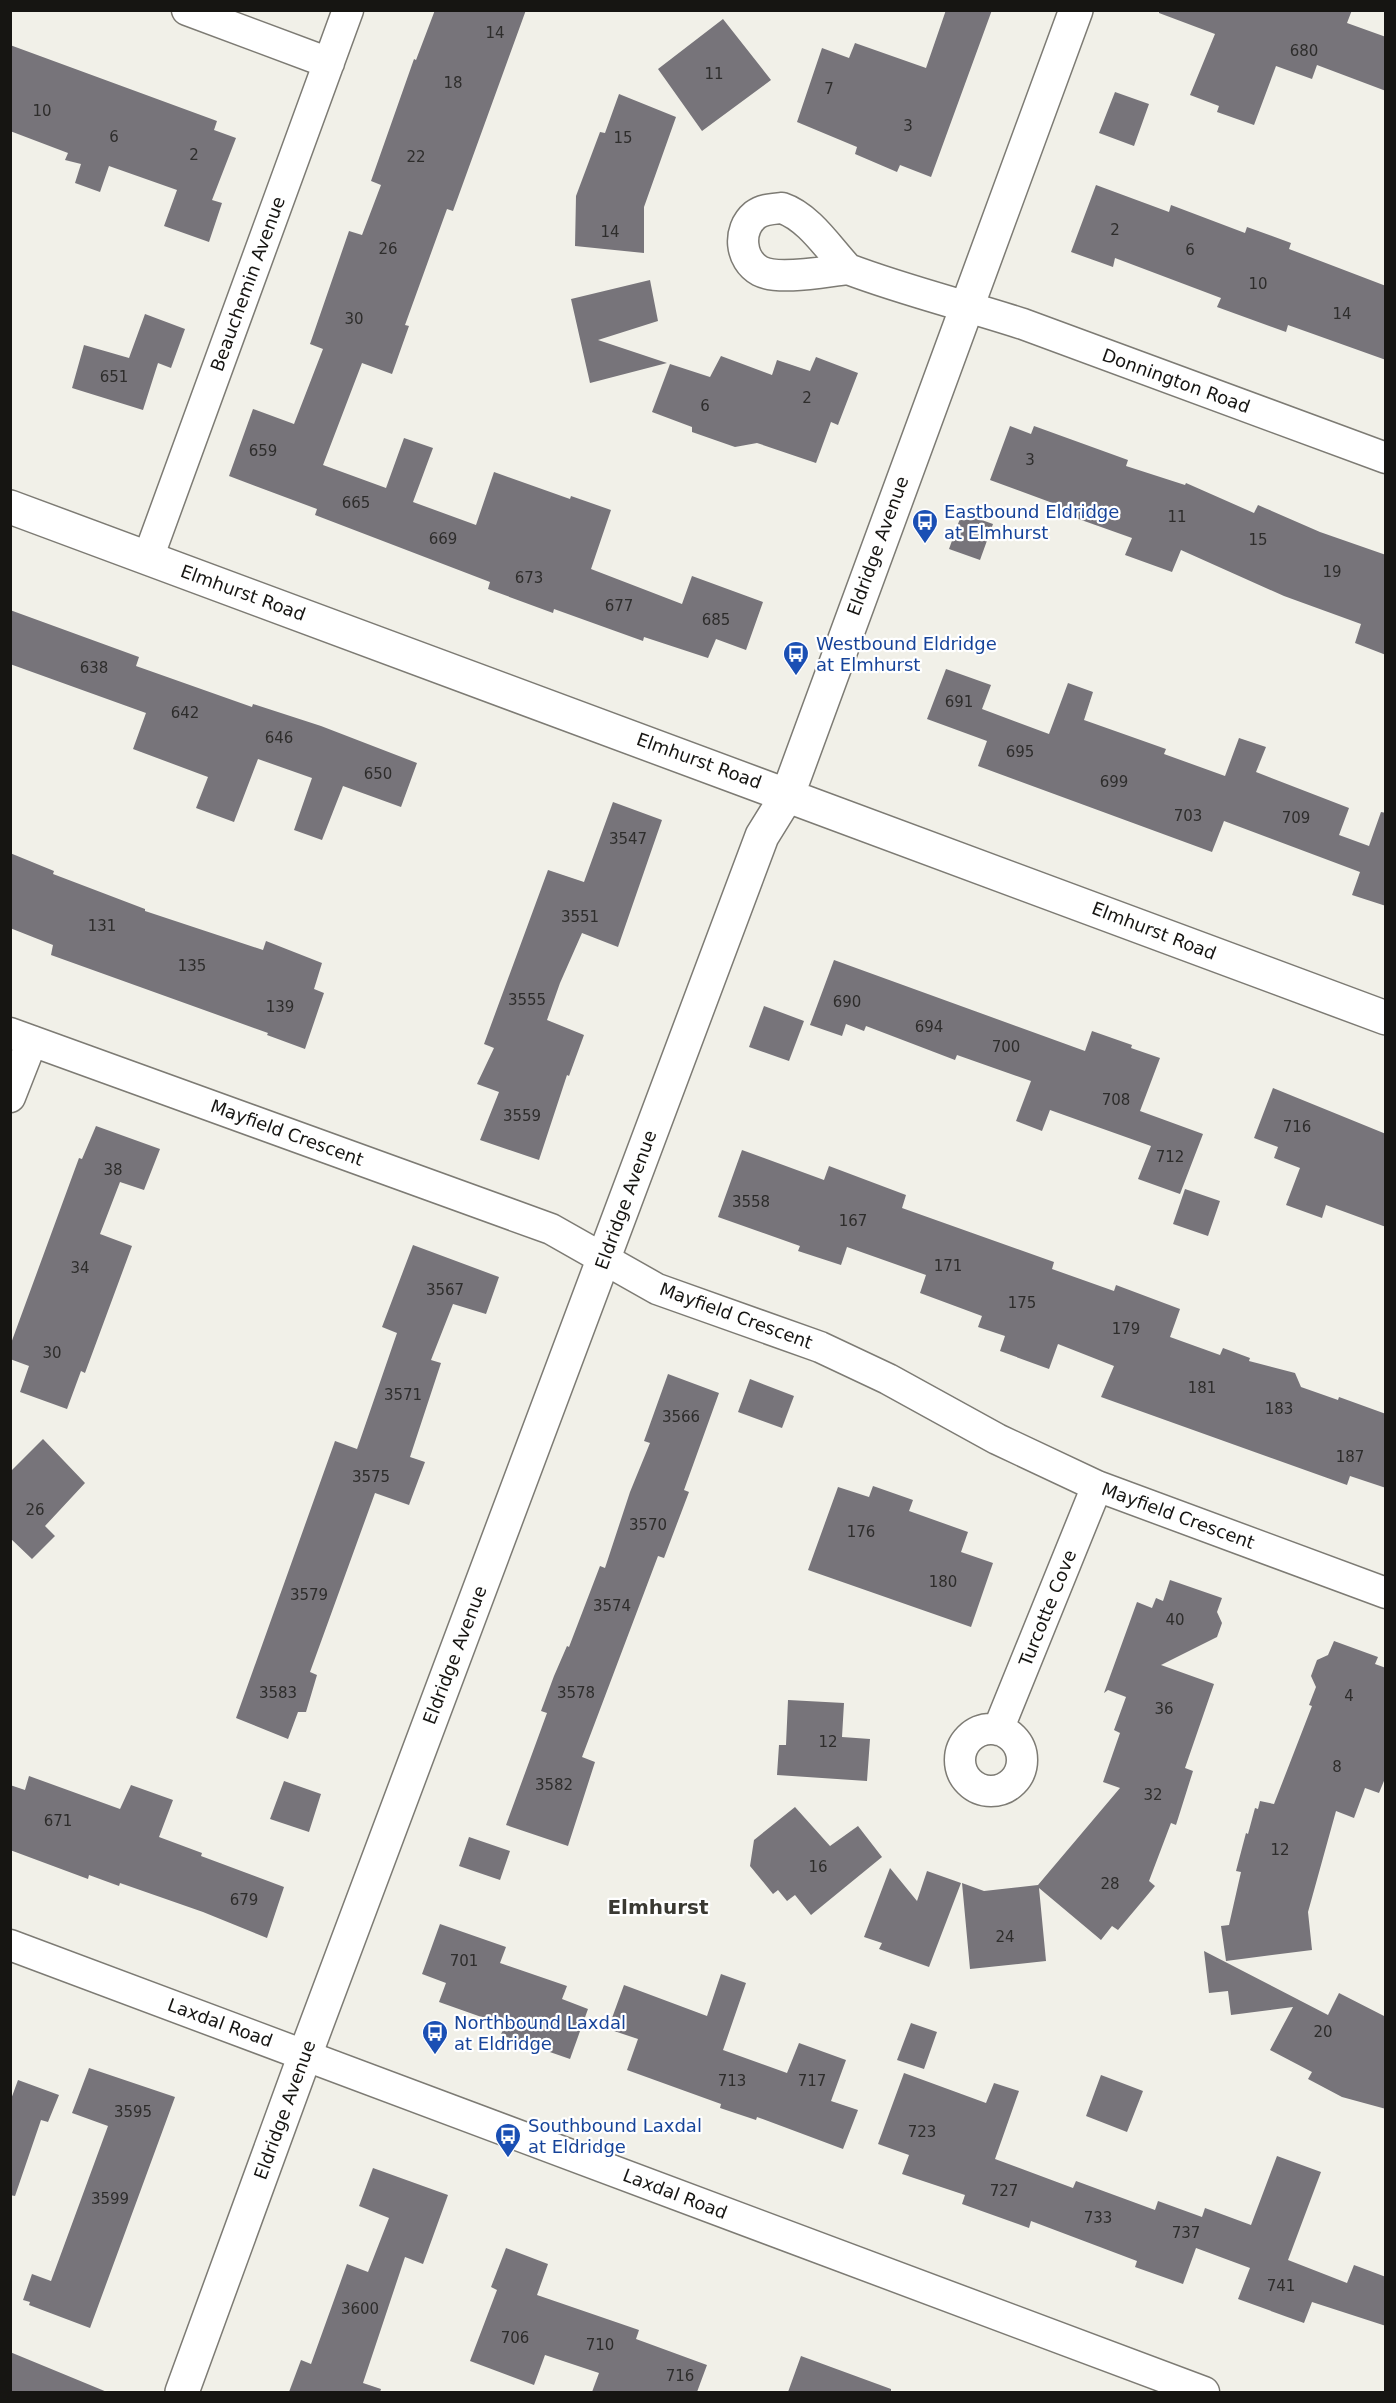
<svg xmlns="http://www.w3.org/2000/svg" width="1396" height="2403" font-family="'DejaVu Sans',sans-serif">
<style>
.building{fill:#77747a}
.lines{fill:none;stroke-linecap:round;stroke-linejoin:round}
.minor-casing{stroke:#7d7b74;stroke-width:33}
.tertiary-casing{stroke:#7d7b74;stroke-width:36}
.minor{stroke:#fff;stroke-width:30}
.tertiary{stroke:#fff;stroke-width:33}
.labels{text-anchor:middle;stroke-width:4.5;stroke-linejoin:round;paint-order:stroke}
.number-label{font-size:15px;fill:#2e2d2c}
.street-label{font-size:18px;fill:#161512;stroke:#fff}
.transit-label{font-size:18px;fill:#164399;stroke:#fff;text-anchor:start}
.neighbourhood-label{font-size:20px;font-weight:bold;fill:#3a3932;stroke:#fff}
</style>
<rect width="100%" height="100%" fill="#f1f0e8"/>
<!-- building -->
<path class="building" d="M435,10H526L453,211L447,209L405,325L409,326L392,374L362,363L323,465L386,488L404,438L433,448L413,502L476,525L494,472L570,499L571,496L611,510L591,569L682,604L692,576L763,602L746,650L716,639L708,658L644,637L643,641L554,609L553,613L488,589L490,582L315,515L317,509L229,476L253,409L294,424L323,349L310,344L349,231L362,235L381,185L371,181L414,59L416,60Z
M946,10H992L931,177L900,165L897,172L855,154L857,147L797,122L822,48L849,58L855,43L926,68Z
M1159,10H1352L1347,23L1386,37V91L1317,65L1312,79L1276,66L1254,125L1217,112L1219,106L1190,95L1215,34L1159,13Z
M723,19L771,80L702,131L658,69Z
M10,45L217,121L214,130L236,138L212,200L222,203L209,242L164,226L177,190L109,166L100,192L75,183L81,164L65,160L68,153L10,131Z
M1115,92L1149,104L1134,146L1099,133Z
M619,94L676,117L644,207V253L575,246L576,196L600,132L605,133Z
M1096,185L1169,212L1171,205L1245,233L1247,227L1291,243L1289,249L1386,286V360L1288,325L1286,332L1217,307L1221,298L1115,258L1113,267L1071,252Z
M650,280L658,321L598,340L667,363L590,383L571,299Z
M145,314L185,329L171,368L158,363L143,410L72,388L84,345L129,358Z
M721,356L772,375L777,360L810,371L816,357L858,373L838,425L831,422L816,463L757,443L735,447L692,432V427L652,412L670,364L710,377Z
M1010,426L1031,434L1034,426L1128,460L1126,466L1185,485L1186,483L1254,513L1258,505L1320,532L1386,555V655L1355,643L1361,624L1284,596L1181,550L1172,572L1125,555L1132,538L1056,511L1058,505L990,480Z
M962,513L993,524L980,560L949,549Z
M10,610L139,657L136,666L252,707L253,704L321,726L417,763L401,807L343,786L322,840L294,830L312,778L258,759L234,822L196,808L208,777L133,749L146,713L10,664Z
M946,669L991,685L982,709L1049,734L1068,683L1093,692L1084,720L1166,749L1164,754L1225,776L1239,738L1266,747L1256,772L1349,808L1339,835L1369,846L1381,812L1386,813V906L1352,895L1360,872L1224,821L1212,852L978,766L987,741L927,719Z
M613,802L662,820L618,947L582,933L560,983L547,1020L584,1035L569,1076L567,1075L539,1160L480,1140L499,1092L477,1084L494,1048L484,1044L548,870L584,882Z
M10,853L54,871L53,874L145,909V911L263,950L266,941L322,963L314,989L324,993L305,1049L267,1035L268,1033L51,955L53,945L10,928Z
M834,960L1085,1051L1092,1031L1132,1045L1131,1048L1160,1058L1140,1111L1203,1134L1180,1194L1138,1179L1151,1146L1050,1110L1042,1131L1016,1121L1031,1081L957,1055L955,1060L866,1026L864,1031L846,1024L842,1036L810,1025Z
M764,1006L804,1021L789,1061L749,1047Z
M1273,1088L1386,1134V1227L1326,1205L1322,1218L1286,1205L1300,1168L1274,1158L1278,1147L1254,1138Z
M96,1126L160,1149L144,1190L120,1182L100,1234L132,1246L85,1373L81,1371L67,1409L20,1392L29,1366L10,1359V1346L79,1158L82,1159Z
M742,1150L824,1180L829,1166L906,1195L902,1208L1054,1262L1052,1269L1114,1291L1116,1285L1180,1309L1170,1337L1220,1355L1223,1348L1250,1358L1249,1361L1295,1373L1301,1387L1338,1400L1339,1397L1386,1414V1488L1350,1476L1347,1485L1101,1397L1114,1366L1058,1344L1049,1369L1000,1351L1005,1336L978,1327L982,1316L920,1293L926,1275L847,1247L841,1265L798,1251L800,1246L718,1217Z
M1185,1189L1220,1201L1208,1236L1173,1224Z
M413,1245L499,1277L486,1314L453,1304L431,1360L441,1363L410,1457L425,1462L409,1505L375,1493L310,1672L317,1675L306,1712H298L288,1739L236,1718L335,1441L357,1449L397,1333L382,1327Z
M668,1374L719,1393L684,1490L689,1492L664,1558L658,1556L582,1757L595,1762L568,1846L506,1825L547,1713L541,1711L554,1676L567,1646L569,1647L600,1566L605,1568L630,1492L650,1443L644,1441Z
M750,1379L794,1396L782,1428L738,1412Z
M43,1439L85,1483L45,1526L55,1536L32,1559L10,1538V1472Z
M873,1486L913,1500L909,1511L968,1532L961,1552L993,1563L971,1627L808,1570L838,1487L869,1497Z
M1170,1580L1222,1598L1217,1612L1222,1623L1217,1637L1161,1665L1214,1684L1185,1768L1193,1771L1176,1825L1171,1823L1149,1881L1155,1886L1118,1930L1112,1926L1101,1940L1039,1888L1046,1961L970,1969L962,1883L984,1891L1038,1885L1120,1788L1103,1782L1120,1733L1114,1730L1126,1697L1108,1690L1104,1693L1137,1602L1152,1608L1156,1598L1163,1601Z
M1334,1641L1378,1657L1375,1664L1386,1668V1776L1379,1793L1365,1788L1354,1818L1336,1811L1308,1912L1312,1950L1226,1961L1221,1926L1229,1925L1241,1872L1236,1871L1246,1833L1248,1834L1255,1808L1258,1809L1260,1801L1274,1804L1312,1706L1309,1705L1316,1687L1311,1676L1317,1660L1328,1655Z
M788,1700L844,1703L842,1737L870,1739L867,1781L777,1775L779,1745H786Z
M29,1776L120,1809L131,1785L173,1800L159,1837L202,1853L201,1856L284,1887L267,1938L203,1912L120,1883L119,1886L89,1875L88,1879L10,1850V1785L25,1790Z
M284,1781L321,1794L309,1832L270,1819Z
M795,1807L830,1846L858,1826L882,1857L811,1915L795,1895L787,1901L778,1890L773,1894L750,1866L754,1840Z
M469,1837L510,1851L500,1880L459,1866Z
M890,1868L917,1901L927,1871L961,1883L929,1967L879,1949L882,1943L864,1937Z
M440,1924L506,1947L500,1963L567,1986L562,1999L588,2009L570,2059L501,2035L504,2025L439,2002L446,1983L422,1974Z
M1204,1951L1328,2015L1339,1993L1386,2017V2109L1342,2097L1308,2079L1312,2072L1270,2050L1293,2007L1231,2015L1228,1991L1209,1993Z
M721,1974L746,1983L723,2050L787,2073L799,2043L846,2060L831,2101L858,2110L843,2149L757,2117L756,2120L720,2108L721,2104L627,2070L638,2039L608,2029L624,1985L707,2016Z
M911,2023L937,2032L924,2069L897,2060Z
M89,2068L175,2097L90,2328L29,2305L30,2302L23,2300L32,2274L51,2281L108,2126L72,2113Z
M904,2073L986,2103L994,2083L1019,2091L995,2159L1073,2188L1076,2181L1155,2210L1158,2201L1202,2217L1205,2208L1251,2225L1277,2156L1321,2172L1288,2260L1347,2283L1354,2265L1386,2277V2326L1312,2302L1304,2323L1238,2299L1250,2268L1196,2248L1183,2284L1135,2267L1137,2261L1031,2221L1029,2228L962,2204L965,2195L902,2174L909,2155L878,2144Z
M1101,2075L1143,2091L1127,2132L1086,2116Z
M18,2080L59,2095L48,2122L41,2120L15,2196L10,2195V2102Z
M373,2168L448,2195L423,2264L405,2257L363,2383L381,2389L380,2392H289L301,2360L311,2364L347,2264L368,2272L389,2218L359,2206Z
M506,2248L548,2264L537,2295L639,2330L636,2339L707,2365L697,2392H592L599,2373L545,2355L534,2385L470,2361L497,2290L491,2287Z
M10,2352L107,2392H10Z
M801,2356L891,2389V2392H788Z"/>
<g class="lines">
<defs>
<path id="minor" d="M187,10L329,63
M782,208C809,217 829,249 848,269C827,271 779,281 760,271C740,260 737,230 755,215C763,209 772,209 782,208Z
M848,269C906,291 965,305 1023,324L1386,458
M148,558L348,10
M10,1033L551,1229L657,1289L820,1347L888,1379L997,1439L1097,1486L1386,1593
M10,1097L32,1041
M960 1760a31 31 0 1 1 62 0a31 31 0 1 1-62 0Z
M998,1730L1097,1486
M10,1945L1204,2392"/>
<path id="tertiary" d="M10,507L1386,1018
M182,2392L305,2055L762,836L788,794L1076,10"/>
</defs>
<!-- minor casing -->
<use href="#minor" class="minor-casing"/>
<!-- tertiary casing -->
<use href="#tertiary" class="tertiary-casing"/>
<!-- minor -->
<use href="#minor" class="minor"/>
<!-- tertiary -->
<use href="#tertiary" class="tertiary"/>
</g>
<!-- icons -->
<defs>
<symbol id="bus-pin" viewBox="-11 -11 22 30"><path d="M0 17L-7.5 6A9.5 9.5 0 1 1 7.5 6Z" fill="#1a4fb4" stroke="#fff"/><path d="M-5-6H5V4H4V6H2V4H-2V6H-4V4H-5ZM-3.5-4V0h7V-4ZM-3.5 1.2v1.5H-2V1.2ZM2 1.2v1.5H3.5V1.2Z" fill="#fff"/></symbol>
</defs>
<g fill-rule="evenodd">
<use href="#bus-pin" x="910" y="507" width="30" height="40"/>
<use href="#bus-pin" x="781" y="639" width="30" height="40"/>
<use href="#bus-pin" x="420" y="2018" width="30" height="40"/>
<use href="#bus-pin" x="493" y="2121" width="30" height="40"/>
</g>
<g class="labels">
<!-- number labels -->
<g class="number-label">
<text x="495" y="38">14</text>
<text x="1304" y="56">680</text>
<text x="714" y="79">11</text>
<text x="453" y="88">18</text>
<text x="829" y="94">7</text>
<text x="42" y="116">10</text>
<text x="908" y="131">3</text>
<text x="114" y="142">6</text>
<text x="623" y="143">15</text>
<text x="194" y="160">2</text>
<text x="416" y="162">22</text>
<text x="1115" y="235">2</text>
<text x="610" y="237">14</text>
<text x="388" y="254">26</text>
<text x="1190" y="255">6</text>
<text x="1258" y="289">10</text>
<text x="1342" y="319">14</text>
<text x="354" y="324">30</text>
<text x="114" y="382">651</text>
<text x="807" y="403">2</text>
<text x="705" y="411">6</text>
<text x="263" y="456">659</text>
<text x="1030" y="465">3</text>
<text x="356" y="508">665</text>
<text x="1177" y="522">11</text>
<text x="443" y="544">669</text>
<text x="1258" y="545">15</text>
<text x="1332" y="577">19</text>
<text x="529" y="583">673</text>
<text x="619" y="611">677</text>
<text x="716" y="625">685</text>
<text x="94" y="673">638</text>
<text x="959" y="707">691</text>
<text x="185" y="718">642</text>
<text x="279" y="743">646</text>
<text x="1020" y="757">695</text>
<text x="378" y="779">650</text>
<text x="1114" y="787">699</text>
<text x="1188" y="821">703</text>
<text x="1296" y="823">709</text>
<text x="628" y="844">3547</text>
<text x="580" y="922">3551</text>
<text x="102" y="931">131</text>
<text x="192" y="971">135</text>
<text x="527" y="1005">3555</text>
<text x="847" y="1007">690</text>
<text x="280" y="1012">139</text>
<text x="929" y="1032">694</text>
<text x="1006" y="1052">700</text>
<text x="1116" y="1105">708</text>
<text x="522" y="1121">3559</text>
<text x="1297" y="1132">716</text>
<text x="1170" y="1162">712</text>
<text x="113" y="1175">38</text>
<text x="751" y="1207">3558</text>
<text x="853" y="1226">167</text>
<text x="948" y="1271">171</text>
<text x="80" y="1273">34</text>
<text x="445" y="1295">3567</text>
<text x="1022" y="1308">175</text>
<text x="1126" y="1334">179</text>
<text x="52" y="1358">30</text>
<text x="1202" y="1393">181</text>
<text x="403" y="1400">3571</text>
<text x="1279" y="1414">183</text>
<text x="681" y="1422">3566</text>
<text x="1350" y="1462">187</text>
<text x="371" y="1482">3575</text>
<text x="35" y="1515">26</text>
<text x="648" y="1530">3570</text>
<text x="861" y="1537">176</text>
<text x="943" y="1587">180</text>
<text x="309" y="1600">3579</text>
<text x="612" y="1611">3574</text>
<text x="1175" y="1625">40</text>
<text x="278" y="1698">3583</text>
<text x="576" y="1698">3578</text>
<text x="1349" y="1701">4</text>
<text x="1164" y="1714">36</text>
<text x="828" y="1747">12</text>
<text x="1337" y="1772">8</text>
<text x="554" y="1790">3582</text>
<text x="1153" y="1800">32</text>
<text x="58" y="1826">671</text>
<text x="1280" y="1855">12</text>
<text x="818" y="1872">16</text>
<text x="1110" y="1889">28</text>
<text x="244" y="1905">679</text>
<text x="1005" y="1942">24</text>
<text x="464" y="1966">701</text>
<text x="1323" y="2037">20</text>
<text x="732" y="2086">713</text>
<text x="812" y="2086">717</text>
<text x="133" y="2117">3595</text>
<text x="922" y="2137">723</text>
<text x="1004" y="2196">727</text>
<text x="110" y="2204">3599</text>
<text x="1098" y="2223">733</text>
<text x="1186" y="2238">737</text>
<text x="1281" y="2291">741</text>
<text x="360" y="2314">3600</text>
<text x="515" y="2343">706</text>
<text x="600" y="2350">710</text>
<text x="680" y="2381">716</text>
</g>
<!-- street labels -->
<g class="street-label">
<text transform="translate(248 284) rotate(-70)" y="6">Beauchemin Avenue</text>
<text transform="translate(1176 381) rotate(20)" y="6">Donnington Road</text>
<text transform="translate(878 546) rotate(-70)" y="6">Eldridge Avenue</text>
<text transform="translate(243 593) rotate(20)" y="6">Elmhurst Road</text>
<text transform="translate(699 761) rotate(20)" y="6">Elmhurst Road</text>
<text transform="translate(1154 931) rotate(21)" y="6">Elmhurst Road</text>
<text transform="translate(287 1133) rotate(20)" y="6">Mayfield Crescent</text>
<text transform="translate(626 1200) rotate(-70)" y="6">Eldridge Avenue</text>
<text transform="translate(736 1316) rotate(20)" y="6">Mayfield Crescent</text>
<text transform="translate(1178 1516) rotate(20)" y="6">Mayfield Crescent</text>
<text transform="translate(1048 1608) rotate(-68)" y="6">Turcotte Cove</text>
<text transform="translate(455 1655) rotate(-69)" y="6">Eldridge Avenue</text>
<text transform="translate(220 2023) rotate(20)" y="6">Laxdal Road</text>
<text transform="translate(285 2110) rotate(-70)" y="6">Eldridge Avenue</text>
<text transform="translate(675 2194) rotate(21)" y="6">Laxdal Road</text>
</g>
<!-- transit labels -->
<g class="transit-label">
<text x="944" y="518">Eastbound Eldridge<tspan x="944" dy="21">at Elmhurst</tspan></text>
<text x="816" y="650">Westbound Eldridge<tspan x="816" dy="21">at Elmhurst</tspan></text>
<text x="454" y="2029">Northbound Laxdal<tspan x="454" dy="21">at Eldridge</tspan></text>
<text x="528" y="2132">Southbound Laxdal<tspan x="528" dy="21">at Eldridge</tspan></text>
</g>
<!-- neighbourhood labels -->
<g class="neighbourhood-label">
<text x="658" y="1914">Elmhurst</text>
</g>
</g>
<!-- border -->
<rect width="1396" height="2403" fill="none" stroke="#161512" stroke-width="24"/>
</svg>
